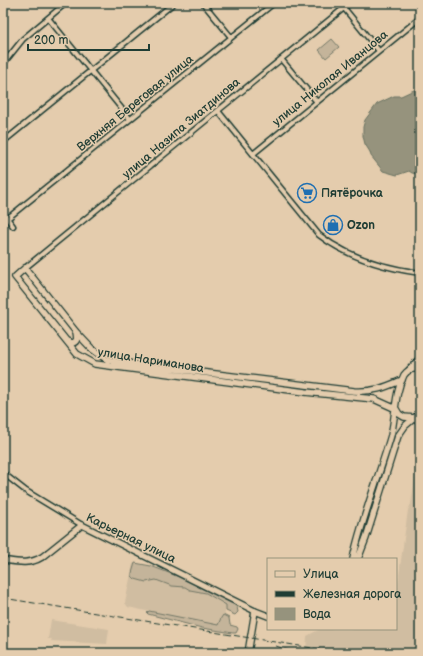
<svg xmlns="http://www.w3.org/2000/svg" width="423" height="656" font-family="'Balsamiq Sans',sans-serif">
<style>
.built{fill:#d0bda1}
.green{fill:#c4b49a;stroke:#727867}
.water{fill:#96937d;stroke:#667160}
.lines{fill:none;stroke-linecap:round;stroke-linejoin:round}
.minor-casing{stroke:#1f3d34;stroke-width:7}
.tertiary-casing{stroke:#1f3d34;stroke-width:8}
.secondary-casing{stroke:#1f3d34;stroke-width:8}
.minor{stroke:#e4ccad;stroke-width:4}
.tertiary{stroke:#e4ccad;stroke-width:5}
.secondary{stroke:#e4ccad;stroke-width:5.5}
.rail{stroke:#1f3d34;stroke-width:1;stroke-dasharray:6 3;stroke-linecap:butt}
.labels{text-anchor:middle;stroke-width:3;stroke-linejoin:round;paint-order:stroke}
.street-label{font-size:12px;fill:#1f3d34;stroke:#e4ccad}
.poi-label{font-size:12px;font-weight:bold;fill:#1f3d34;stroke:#e4ccad;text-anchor:start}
</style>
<rect width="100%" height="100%" fill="#e4ccad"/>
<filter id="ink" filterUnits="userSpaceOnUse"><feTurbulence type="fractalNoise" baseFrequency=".025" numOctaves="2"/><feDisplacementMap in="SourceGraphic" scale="8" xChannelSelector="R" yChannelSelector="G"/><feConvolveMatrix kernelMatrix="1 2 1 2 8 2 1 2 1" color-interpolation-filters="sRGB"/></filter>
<g filter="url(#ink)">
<!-- built -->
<path class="built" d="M420,441V653H306L307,636L320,629H396V596L408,510L411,504Z
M133,564L175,578L224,601L226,605L223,628L128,607L125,603Z
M51,620L109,629L107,644L51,641L52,639H48Z"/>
<!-- green -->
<path class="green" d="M332,39L339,47L326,58L319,50Z
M135,563L151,566L179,577L233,604L237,607L238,612L235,615L226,611V605L206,593L190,590L185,587L172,586L156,580L146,582L135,579L132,576V573Z
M149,611L218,625L221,618L223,615L229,618L230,625L237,627L238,629L236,633H233L202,628L148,614L147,613Z"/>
<!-- water -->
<path class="water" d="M420,87V172L418,174L412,173L409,171L397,175L383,171L371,156L370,152L365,144L363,136V127L365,120L377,104L394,96H401L414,90L417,91Z"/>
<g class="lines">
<defs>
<path id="minor" d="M203,3L231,37
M344,8L379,51
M48,18L130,119
M281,59L317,102
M3,64L23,39L66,3
M218,111L319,235C349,258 384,268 420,273
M3,142L174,3
M253,154L420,18
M3,213L13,226
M8,218L274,3
M25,268L350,3
M3,473L26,491L82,525"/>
<path id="tertiary" d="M409,370L420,358
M3,560C17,562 29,565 42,557L82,525L255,611"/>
<path id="secondary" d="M67,341L72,343C78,342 77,338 76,332
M402,380C384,388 373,392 354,391L118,362L106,359L92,349L76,332L25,268L15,277L77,354L95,364L305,392L374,399L396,409L399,414L404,417L415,418
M353,559C362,517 379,477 391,435C396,415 394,394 404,375C408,369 413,368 420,369
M358,559L366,538L398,436L405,426L420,413
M248,653L255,611L268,616"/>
</defs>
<!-- minor casing -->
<use href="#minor" class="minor-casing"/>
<!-- tertiary casing -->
<use href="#tertiary" class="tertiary-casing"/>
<!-- secondary casing -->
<use href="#secondary" class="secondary-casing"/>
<!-- minor -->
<use href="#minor" class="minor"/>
<!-- tertiary -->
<use href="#tertiary" class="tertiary"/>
<!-- secondary -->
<use href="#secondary" class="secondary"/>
<!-- rail -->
<path class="rail" d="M3,598L343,653
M276,646L296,653"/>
</g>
</g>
<!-- icons -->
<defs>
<symbol id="supermarket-ring" viewBox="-11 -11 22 22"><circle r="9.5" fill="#e4ccad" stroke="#1f6fb2" stroke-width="1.5"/><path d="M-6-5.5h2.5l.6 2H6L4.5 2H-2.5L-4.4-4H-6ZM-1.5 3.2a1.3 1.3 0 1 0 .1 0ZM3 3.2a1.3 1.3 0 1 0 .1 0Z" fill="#1f6fb2"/></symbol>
<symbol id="shop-ring" viewBox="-11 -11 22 22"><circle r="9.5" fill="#e4ccad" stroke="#1f6fb2" stroke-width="1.5"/><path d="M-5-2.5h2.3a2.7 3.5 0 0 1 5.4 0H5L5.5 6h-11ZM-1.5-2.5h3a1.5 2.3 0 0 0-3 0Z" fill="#1f6fb2"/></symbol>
</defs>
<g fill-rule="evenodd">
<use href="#supermarket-ring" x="296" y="182" width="22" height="22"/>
<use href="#shop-ring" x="322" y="214" width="22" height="22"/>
</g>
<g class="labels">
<!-- street labels -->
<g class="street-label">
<text transform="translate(330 78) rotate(-39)" y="4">улица Николая Иванцова</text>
<text transform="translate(135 103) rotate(-39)" y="4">Верхняя Береговая улица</text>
<text transform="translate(181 128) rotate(-40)" y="4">улица Назипа Зиатдинова</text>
<text transform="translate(151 360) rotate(9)" y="4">улица Нариманова</text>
<text transform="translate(131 538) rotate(26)" y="4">Карьерная улица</text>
</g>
<!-- poi labels -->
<g class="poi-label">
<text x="321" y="197">Пятёрочка</text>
<text x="347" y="229">Ozon</text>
</g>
</g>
<!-- margin -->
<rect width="423" height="656" fill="none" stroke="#e4ccad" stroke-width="16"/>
<rect x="8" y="8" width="407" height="640" fill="none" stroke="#1f3d34" stroke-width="1.5" filter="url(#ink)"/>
<!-- legend -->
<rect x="267" y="558" width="130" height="72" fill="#e4ccad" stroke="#95937d"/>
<rect x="275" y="571" width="20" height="6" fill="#e4ccad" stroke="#95937d"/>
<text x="303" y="578" font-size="12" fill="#1f3d34">Улица</text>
<rect x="275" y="591" width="20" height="6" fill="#1f3d34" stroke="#95937d"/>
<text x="303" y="598" font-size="12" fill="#1f3d34">Железная дорога</text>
<rect x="275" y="608" width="20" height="12" fill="#96937d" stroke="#95937d"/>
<text x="303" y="618" font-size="12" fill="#1f3d34">Вода</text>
<!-- scale -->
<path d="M28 44v6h121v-6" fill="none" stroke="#1f3d34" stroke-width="2"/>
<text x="34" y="44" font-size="12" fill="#1f3d34" stroke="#e4ccad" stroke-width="3" paint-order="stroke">200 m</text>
</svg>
